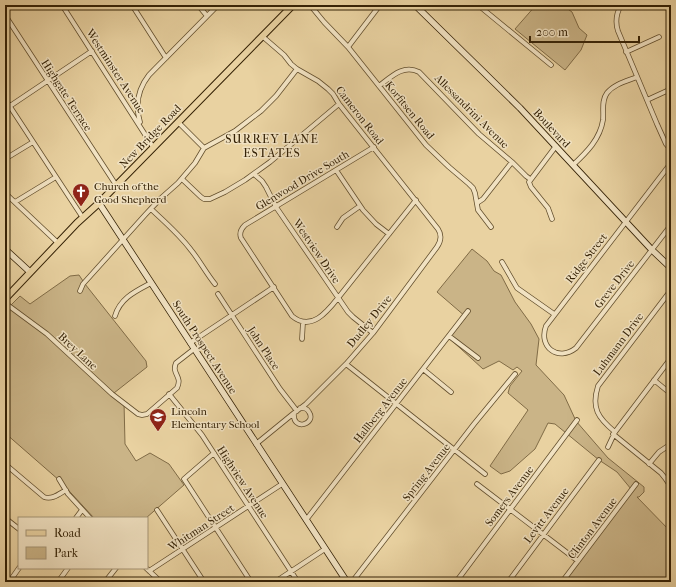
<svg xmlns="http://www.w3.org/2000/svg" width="676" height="587" font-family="'IM FELL French Canon',serif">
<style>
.green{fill:#cab487;stroke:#806b46}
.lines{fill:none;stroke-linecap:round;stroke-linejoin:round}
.street-casing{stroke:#624e2d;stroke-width:5.5}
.secondary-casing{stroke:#352206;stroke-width:7}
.primary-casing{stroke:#352206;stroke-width:8}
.street{stroke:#f1e2c2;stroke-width:4}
.secondary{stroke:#f1e2c2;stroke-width:5.5}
.primary{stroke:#e9d2a1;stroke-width:6}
.labels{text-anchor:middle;stroke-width:3;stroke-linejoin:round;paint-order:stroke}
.street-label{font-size:11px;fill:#352206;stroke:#f1e2c2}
.poi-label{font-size:11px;fill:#352206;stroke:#f1e2c2;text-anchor:start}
.neighbourhood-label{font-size:12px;letter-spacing:1px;fill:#352206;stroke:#f1e2c2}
</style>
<rect width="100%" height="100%" fill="#e9d2a1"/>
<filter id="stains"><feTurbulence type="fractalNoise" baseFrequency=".005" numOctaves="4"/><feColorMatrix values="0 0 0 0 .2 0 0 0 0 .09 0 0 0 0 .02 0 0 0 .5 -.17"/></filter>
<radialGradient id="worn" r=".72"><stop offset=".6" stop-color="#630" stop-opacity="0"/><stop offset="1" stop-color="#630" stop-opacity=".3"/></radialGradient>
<!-- green -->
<path class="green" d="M536,5H562L572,12L579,28L587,35L581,50L565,70L515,29Z
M472,249L487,261L494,271L501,275L515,302L531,324L539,339L536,365L564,395L576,421L608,458L644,487V492L639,497H637L671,532V576L667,582H561L631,489L617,472L599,460L555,424L548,423L535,449L510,471L501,474L490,466L528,410L508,393L510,386L522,371L517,367L513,370L499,361L483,369L449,338L466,317L437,292Z
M79,275L85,284L146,361L147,367L114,393L124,402L125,444L136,461L150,453L169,464L184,485L146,518H94L60,481L5,433V311L20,296L30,304L70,276Z"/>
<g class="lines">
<defs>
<path id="street" d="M62,5L153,147
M132,5L166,58
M198,5L207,16
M310,5L324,22L348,47L426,145L449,167L469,184L473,188L475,193L478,210L491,227
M478,5L551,65
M621,5C616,14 615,22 618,31L657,124L666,144L671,150
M5,15L116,185
M262,36L284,55L291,64L297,69L318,81L328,89L333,94L339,104L438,229C442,235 441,241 437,247L373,333L346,364L306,404L294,413C292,432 317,424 309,412C307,408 304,408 300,408
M348,47L380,5
M626,52L659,37
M379,86C391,77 403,64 419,72L479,134L512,162L526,176L530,179
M5,99L83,218
M647,100L671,89
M10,106L92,51
M140,122C135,105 138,89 149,75L218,5
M178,122L204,148
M374,147L245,225C241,229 239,233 241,238L292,316C311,332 327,312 338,298L416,200
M5,159L33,142
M671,163L546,326C538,347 558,362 576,348L671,225
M573,165C587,152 600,139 603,120C604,111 601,101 607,93C614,84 627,81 637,77
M336,170L363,210L376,224L389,234
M254,174L262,181L266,187L276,207L348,312L353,317L373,333
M182,179L201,197L204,199H210L225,192L245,180L270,162L339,104
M5,193L58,243
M15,202L56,177
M477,203L483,199L512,162
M151,209C165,222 180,235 191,250C200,261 206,273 215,284
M552,219L548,208L531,187L529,182L556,146
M337,227L343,218L360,206
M502,262L517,288L554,314
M80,291L83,284L145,215L160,199L178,183L195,163L204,148L235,131L261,111L276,96L297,69
M218,294L280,389L297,411
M5,303L47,334L112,394L138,414L142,415L147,414L177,388C183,376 171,374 176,363L194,349
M115,316C120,298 136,291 151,283
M449,336L478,358
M302,339L303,322
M190,343L274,287
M346,364L485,474
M423,369L451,392
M654,380L671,394
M169,394L202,435L298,582
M615,432C598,418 591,408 598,386L671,290
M613,434L661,473L665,478L671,487
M5,439L6,437
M256,444L294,413
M608,447L615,432L671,358
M214,453L184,479L251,582
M5,464L44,497C52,500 59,494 66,490
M649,464L659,452L671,444
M59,479L68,494L90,518
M477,484L578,561
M157,510L204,582
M5,518L19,529
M76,518L82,510
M306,520L468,311
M146,568L161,582
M149,571L282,484
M11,582L12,578L19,568
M58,582L68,568
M105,582L116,568
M275,582L325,549
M352,582L474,424L515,374
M456,582L577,420
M508,582L599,460
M562,582L636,484"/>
<path id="secondary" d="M415,5L520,108L652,250L671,268
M99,203L347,582
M5,249L30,272"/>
<path id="primary" d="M5,299L77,223L99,203L293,5"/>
</defs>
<!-- street casing -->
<use href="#street" class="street-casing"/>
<!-- secondary casing -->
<use href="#secondary" class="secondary-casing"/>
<!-- primary casing -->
<use href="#primary" class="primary-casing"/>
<!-- street -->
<use href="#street" class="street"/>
<!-- secondary -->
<use href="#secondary" class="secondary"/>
<!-- primary -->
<use href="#primary" class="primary"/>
</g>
<!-- icons -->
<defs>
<symbol id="church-pin" viewBox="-11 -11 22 30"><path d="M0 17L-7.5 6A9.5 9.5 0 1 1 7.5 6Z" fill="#8f2418" stroke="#f1e2c2"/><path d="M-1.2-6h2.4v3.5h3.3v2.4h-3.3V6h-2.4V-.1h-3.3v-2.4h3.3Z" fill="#fff"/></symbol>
<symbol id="school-pin" viewBox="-11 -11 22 30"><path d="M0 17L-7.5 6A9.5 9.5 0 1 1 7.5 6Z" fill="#8f2418" stroke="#f1e2c2"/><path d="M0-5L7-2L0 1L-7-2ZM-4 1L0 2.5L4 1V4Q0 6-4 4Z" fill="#fff"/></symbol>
</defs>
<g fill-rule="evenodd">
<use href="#church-pin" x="71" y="182" width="20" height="27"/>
<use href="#school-pin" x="148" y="407" width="20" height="27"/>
</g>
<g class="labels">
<!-- street labels -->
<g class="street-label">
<text transform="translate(116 71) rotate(57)" y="4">Westminster Avenue</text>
<text transform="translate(67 95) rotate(57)" y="4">Highgate Terrace</text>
<text transform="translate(410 110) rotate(51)" y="4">Korfitsen Road</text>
<text transform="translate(472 111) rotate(45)" y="4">Allessandrini Avenue</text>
<text transform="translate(360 115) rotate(52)" y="4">Cameron Road</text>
<text transform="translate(552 128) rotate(47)" y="4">Boulevard</text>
<text transform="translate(150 136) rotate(-46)" y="4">New Bridge Road</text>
<text transform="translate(302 180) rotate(-31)" y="4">Glenwood Drive South</text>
<text transform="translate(317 251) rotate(56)" y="4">Westview Drive</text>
<text transform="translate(586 258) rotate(-52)" y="4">Ridge Street</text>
<text transform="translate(614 284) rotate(-52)" y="4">Greve Drive</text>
<text transform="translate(369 321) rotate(-51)" y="4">Dudley Drive</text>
<text transform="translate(618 344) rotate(-53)" y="4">Luhmann Drive</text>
<text transform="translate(205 347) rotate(57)" y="4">South Prospect Avenue</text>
<text transform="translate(264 348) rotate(57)" y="4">John Place</text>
<text transform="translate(78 351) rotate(43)" y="4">Brey Lane</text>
<text transform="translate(380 410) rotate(-52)" y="4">Hallberg Avenue</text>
<text transform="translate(426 472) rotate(-52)" y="4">Spring Avenue</text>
<text transform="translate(243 482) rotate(57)" y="4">Highview Avenue</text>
<text transform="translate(509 496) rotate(-53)" y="4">Somers Avenue</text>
<text transform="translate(546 515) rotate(-53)" y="4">Levitt Avenue</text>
<text transform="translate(201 527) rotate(-33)" y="4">Whitman Street</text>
<text transform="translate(592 528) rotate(-53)" y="4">Clinton Avenue</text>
</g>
<!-- poi labels -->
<g class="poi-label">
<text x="94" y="190">Church of the<tspan x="94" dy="13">Good Shepherd</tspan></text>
<text x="171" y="415">Lincoln<tspan x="171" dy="13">Elementary School</tspan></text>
</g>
<!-- neighbourhood labels -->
<g class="neighbourhood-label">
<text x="272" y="143">SURREY LANE<tspan x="272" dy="14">ESTATES</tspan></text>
</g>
</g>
<!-- margin -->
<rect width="676" height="587" fill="none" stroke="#e9d2a1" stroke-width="20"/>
<rect x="6" y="6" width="664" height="575" fill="none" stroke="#352206" stroke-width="2"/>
<rect x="10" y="10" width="656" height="567" fill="none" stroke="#352206"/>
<!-- legend -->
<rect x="18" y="517" width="130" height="52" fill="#f1e2c2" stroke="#a69577"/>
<rect x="26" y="530" width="20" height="6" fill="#e9d2a1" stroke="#a69577"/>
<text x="54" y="537" font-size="12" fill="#352206">Road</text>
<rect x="26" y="547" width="20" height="12" fill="#cab487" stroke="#a69577"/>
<text x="54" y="557" font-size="12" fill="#352206">Park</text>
<!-- scale -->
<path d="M530 36v6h109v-6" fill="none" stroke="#352206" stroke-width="2"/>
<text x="536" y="36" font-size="12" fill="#352206" stroke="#f1e2c2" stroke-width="3" paint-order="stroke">200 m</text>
<rect width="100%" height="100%" filter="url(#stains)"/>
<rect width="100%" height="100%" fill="url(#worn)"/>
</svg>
